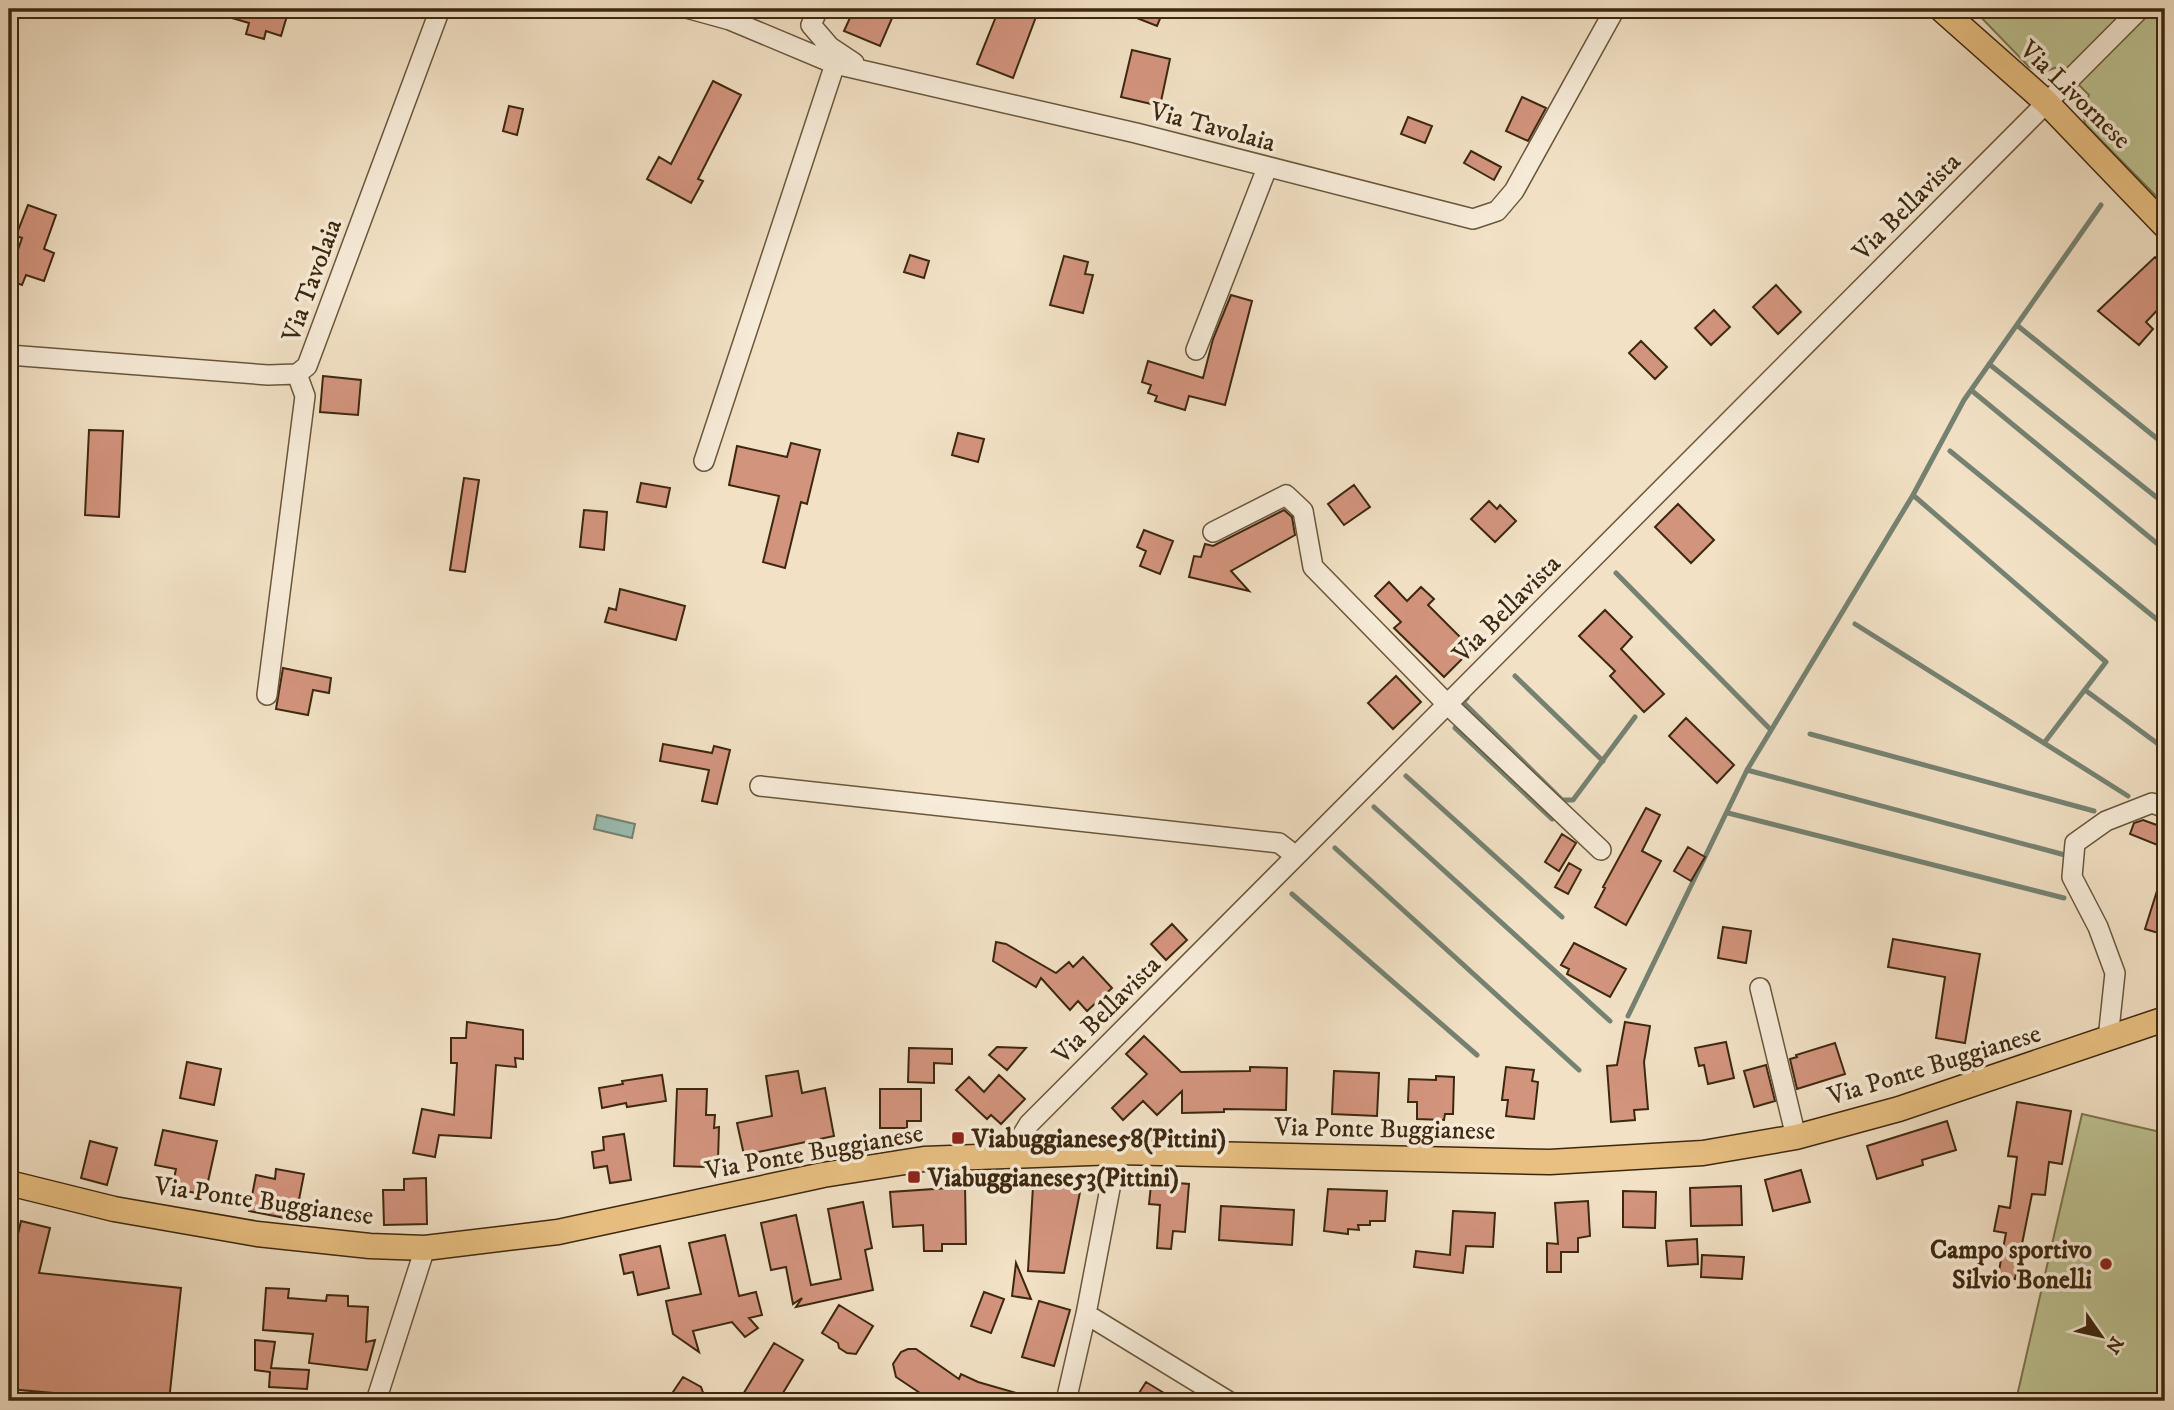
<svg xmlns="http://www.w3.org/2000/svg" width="2174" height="1410" font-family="'IM FELL DW Pica',serif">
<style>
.green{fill:#bdc292;stroke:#7d7550;stroke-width:2}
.water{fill:#9bbeb4;stroke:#758272;stroke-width:2}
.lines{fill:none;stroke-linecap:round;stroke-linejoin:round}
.stream{stroke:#758272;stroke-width:5}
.building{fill:#d3947e;stroke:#3d280f;stroke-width:2}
.minor-casing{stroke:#6a563c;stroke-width:22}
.major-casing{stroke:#3d280f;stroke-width:27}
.minor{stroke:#f7ecd9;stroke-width:19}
.major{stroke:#e9c082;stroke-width:24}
.poi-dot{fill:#8f2418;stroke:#f7ecd9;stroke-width:2.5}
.labels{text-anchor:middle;stroke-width:7;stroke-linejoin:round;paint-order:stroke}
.street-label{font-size:26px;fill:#3d280f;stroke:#f7ecd9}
.poi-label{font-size:26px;font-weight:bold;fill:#3d280f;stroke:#f7ecd9;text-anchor:start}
</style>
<rect width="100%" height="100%" fill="#f2e1c5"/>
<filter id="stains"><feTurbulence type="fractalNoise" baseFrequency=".00286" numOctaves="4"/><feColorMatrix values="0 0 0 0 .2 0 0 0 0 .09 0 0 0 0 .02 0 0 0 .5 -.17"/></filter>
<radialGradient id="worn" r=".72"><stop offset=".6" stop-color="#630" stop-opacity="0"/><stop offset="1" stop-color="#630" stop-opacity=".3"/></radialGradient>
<!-- green -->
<path class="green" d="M1973,9H2165V205L2085,124L2083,113L2089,95L2060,66L2044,72L2029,67Z
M2082,1114L2165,1133V1401H2041L2017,1396Z"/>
<!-- water -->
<path class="water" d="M597,815L635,824L632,838L594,829Z"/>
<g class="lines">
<!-- stream -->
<path class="stream" d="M2018,326L2165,445
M1989,364L2165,504
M1971,390L2165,550
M1950,451L2165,626
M1913,495L2106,662L2044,743
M1616,573L1769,728
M1855,624L2128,796
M1515,676L1603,761
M2085,690L2165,749
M1467,698L1463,702L1562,800H1573L1635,717
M1455,728L1552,819
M1810,734L2094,811
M1747,770L2065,855
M1406,776L1562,917
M1374,807L1610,1021
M1728,813L2064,898
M1335,848L1579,1070
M1292,894L1477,1055
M1628,1016L1747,770L1913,495L1964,400L2101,205"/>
</g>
<!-- building -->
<path class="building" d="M215,9H289L281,36L266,31L264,39L246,34L249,23L215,13Z
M854,9H896L880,46L844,31Z
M999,9H1023L1037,14L1013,78L977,64Z
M1114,9H1164L1157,26Z
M1132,50L1170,59L1160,106L1121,97Z
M713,81L741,95L698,179L703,181L691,203L647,179L659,157L671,164Z
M1522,97L1546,108L1528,141L1506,131Z
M509,106L523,109L517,135L503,131Z
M1408,117L1432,126L1425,143L1401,134Z
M1471,151L1501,167L1494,180L1464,163Z
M28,205L56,215L44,249L54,253L44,281L26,275L22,285L9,280V276L22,238L16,236Z
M910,255L929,261L924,278L904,272Z
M1064,256L1088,262L1085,274L1093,275L1083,313L1050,305Z
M2155,257L2165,266V302L2146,322L2153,329L2139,345L2098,311Z
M1776,285L1801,312L1778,334L1753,307Z
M1231,295L1252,301L1225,405L1189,396L1185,410L1155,401L1157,396L1148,393L1151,385L1142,382L1148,361L1203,378L1213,339Z
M1714,310L1730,327L1711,345L1695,328Z
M1641,341L1667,367L1655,379L1629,353Z
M323,376L361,380L358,415L320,412Z
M89,430L123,431L119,517L85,515Z
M958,433L984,439L978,462L952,455Z
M791,443L820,450L807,504L801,502L785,568L763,562L779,496L729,485L737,446L787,457Z
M464,478L479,480L465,572L450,570Z
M641,483L670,488L666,507L637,502Z
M1354,485L1370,507L1344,525L1328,504Z
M1489,501L1497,509L1500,505L1516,521L1495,542L1471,519Z
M1678,504L1714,540L1691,563L1655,527Z
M584,510L607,512L604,550L580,547Z
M1284,510L1292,517L1295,535L1231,571L1249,591L1189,577L1194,556L1201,557L1205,544L1213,546Z
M1144,530L1173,541L1160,574L1140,566L1146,551L1137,547Z
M1389,582L1407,601L1421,587L1434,599L1428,605L1472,649L1444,677L1394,628L1401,622L1375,596Z
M620,589L685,606L676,640L605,622L609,608L616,610Z
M1605,610L1632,637L1621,649L1664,694L1644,712L1610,676L1615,671L1579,636Z
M283,668L331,678L329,693L313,690L308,715L276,709Z
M1396,676L1421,702L1393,729L1368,703Z
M1686,718L1734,765L1717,783L1669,736Z
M663,744L712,753L714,746L730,750L717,804L702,801L709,770L660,761Z
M1646,808L1660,815L1642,851L1661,861L1626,925L1595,907L1605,888L1603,887Z
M2143,820L2165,828V848L2130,834L2134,823Z
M1562,834L1576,843L1559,871L1545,862Z
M1688,847L1705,857L1691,881L1674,871Z
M1569,863L1581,870L1568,894L1555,887Z
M2162,875L2165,876V935L2145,929Z
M1172,924L1187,940L1166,960L1151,944Z
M1723,927L1751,931L1746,963L1718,958Z
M1893,939L1980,954L1965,1043L1936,1038L1945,977L1888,967Z
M996,942L1006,944L1056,973L1069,962L1073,967L1083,957L1112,988L1087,1011L1078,1001L1070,1010L1041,978L1036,987L993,961Z
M1574,943L1626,969L1610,997L1567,974L1569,969L1561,965Z
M467,1022L523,1030V1059L515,1058L516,1067L496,1065L491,1138L439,1135L435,1157L413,1153L422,1109L454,1115L457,1063H451V1038H466Z
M1625,1022L1650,1026L1644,1062L1648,1109L1634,1110L1635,1120L1611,1122L1607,1066L1617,1065Z
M1144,1036L1181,1072L1250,1071V1067L1287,1068L1286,1110L1224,1109V1112L1182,1113V1091L1157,1115L1143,1101L1123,1120L1112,1108L1147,1074L1126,1054Z
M1726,1042L1734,1078L1708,1084L1704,1065L1699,1066L1695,1048Z
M1835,1043L1845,1074L1797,1089L1790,1059L1797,1057L1796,1055Z
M997,1047L1026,1048L1007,1070L989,1055Z
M909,1048L952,1049V1064L934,1063V1083L908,1082Z
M187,1062L221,1069L214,1105L180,1098Z
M1766,1065L1775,1101L1754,1107L1744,1071Z
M1506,1067L1534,1070L1532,1081L1538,1082L1534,1119L1506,1116L1508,1100H1502Z
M798,1071L802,1093L825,1088L834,1136L744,1155L737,1123L772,1116L766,1076Z
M1334,1071L1379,1073L1377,1116L1332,1114Z
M662,1075L666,1101L627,1107L626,1103L602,1108L599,1088L623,1084L622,1081Z
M999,1075L1025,1099L1001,1124L991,1115L987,1119L956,1090L969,1077L984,1092Z
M1436,1076L1454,1077L1453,1114H1445L1444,1120L1417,1119V1102H1408L1409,1079L1436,1080Z
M677,1089H707L706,1115H715L714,1128L719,1127L718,1161L708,1160L707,1167L674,1166Z
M880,1089H921V1121H907V1128H880Z
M2017,1102L2071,1111L2062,1164L2049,1162L2045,1195L2032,1194L2015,1279L1998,1276L2006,1233L1994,1231L1999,1206L2010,1208L2017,1157L2008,1156Z
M1947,1121L1956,1150L1922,1160L1923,1165L1877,1179L1867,1146Z
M163,1130L217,1141L205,1195L172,1188L176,1169L155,1165Z
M624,1134L631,1180L610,1183L607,1166L594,1168L592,1152L604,1150L603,1137Z
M90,1141L117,1148L107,1185L81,1178Z
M276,1169L304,1174L295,1220L249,1211L256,1175L275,1179Z
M1801,1170L1810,1202L1773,1211L1765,1180Z
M426,1178L427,1224L384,1225L383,1190H404V1179Z
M1166,1182L1189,1184L1185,1232L1173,1231L1171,1249L1157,1248L1160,1205L1149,1204L1151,1185L1166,1186Z
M948,1184H965L966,1244H942V1251H924L923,1225L893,1227L890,1192L948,1188Z
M1033,1186L1081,1187L1064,1273L1028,1271Z
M1741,1186L1742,1225L1691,1226L1690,1188Z
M1328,1189L1387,1191L1385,1221H1370V1225H1358L1359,1230L1348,1229V1234L1324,1231Z
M1623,1191L1656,1192L1655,1228L1623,1227Z
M1588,1201L1590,1236L1578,1238V1252H1561V1272H1547V1243L1558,1244L1555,1203Z
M863,1202L872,1248L865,1250L873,1290L796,1307L802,1298L793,1304L786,1267L771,1270L761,1223L796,1215L811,1285L841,1279L828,1209Z
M1221,1206L1294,1210L1292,1245L1219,1240Z
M1453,1211L1495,1213L1493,1247L1466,1246L1463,1273L1414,1267L1416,1251L1450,1255Z
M21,1221L50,1228L39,1273L181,1288L169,1401H52L53,1393L9,1389V1273Z
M725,1235L739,1296L756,1292L762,1315L749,1318L758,1328L745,1337L732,1322L693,1331L699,1352L673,1334L666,1301L701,1294L689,1243Z
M1697,1239L1698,1264L1668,1266L1666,1241Z
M660,1246L669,1288L638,1295L633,1272L624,1274L620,1255Z
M1702,1255L1744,1257L1742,1279L1701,1277Z
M1016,1263L1031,1299L1012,1296Z
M266,1288L289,1289L288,1298L326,1301L327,1295L348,1296V1306L368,1307L366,1342L375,1340L367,1370L309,1363L313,1334L263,1330Z
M984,1292L1004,1299L991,1333L971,1326Z
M1039,1301L1070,1310L1054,1366L1022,1357Z
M839,1305L873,1326L856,1354L847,1353L839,1348L838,1343L822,1333Z
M255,1340L275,1342L271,1368L309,1370L307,1389L269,1387L270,1372L255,1370Z
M774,1343L803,1360L778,1401H739Z
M908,1349H916L959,1379L961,1374L978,1382L1030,1397V1401H932L896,1377L893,1364L901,1352Z
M683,1377L701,1387L706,1401H667Z
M1146,1382L1177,1401H1134Z"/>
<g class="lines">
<defs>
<path id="minor" d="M690,9L730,20L835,64L1136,133L1473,219L1497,211L1514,191L1615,9
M818,9L811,25L830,47L854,63
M1196,350L1267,168
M9,355L268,375L297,374L307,366L440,9
M704,461L835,64
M1213,532L1286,495L1303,511L1313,567L1447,704L1601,850
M267,695L305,396L297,374
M760,786L1279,843L1296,856
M1760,988L1796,1137
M2108,1039L2115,973L2098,927L2072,877L2075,843L2106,821L2152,803L2165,808
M1010,1155L1029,1124L2140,9
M1086,1314L1228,1401
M376,1401L425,1248
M1066,1401L1086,1314L1117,1152"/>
<path id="major" d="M1941,9L2046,102L2165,226
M9,1183L114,1209L257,1234L370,1246L425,1248L558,1232L823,1175L924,1159L1117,1152L1550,1162L1703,1153L1796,1137L1899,1109L2165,1019"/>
</defs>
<!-- minor casing -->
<use href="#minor" class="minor-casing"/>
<!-- major casing -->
<use href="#major" class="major-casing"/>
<!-- minor -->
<use href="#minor" class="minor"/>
<!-- major -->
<use href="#major" class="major"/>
</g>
<!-- markers -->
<g class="poi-dot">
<rect x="951" y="1131" width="14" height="14" rx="3.5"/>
<rect x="907" y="1170" width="14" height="14" rx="3.5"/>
<circle cx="2106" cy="1264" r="7"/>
</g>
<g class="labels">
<!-- street labels -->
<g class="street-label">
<text transform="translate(2076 94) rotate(44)" y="9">Via Livornese</text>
<text transform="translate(1213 126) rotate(15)" y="9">Via Tavolaia</text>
<text transform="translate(1906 206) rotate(-45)" y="9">Via Bellavista</text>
<text transform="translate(311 280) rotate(-70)" y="9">Via Tavolaia</text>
<text transform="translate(1506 608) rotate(-45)" y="9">Via Bellavista</text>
<text transform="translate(1106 1009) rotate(-45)" y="9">Via Bellavista</text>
<text transform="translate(1934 1064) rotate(-17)" y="9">Via Ponte Buggianese</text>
<text transform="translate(1385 1128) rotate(1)" y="9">Via Ponte Buggianese</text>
<text transform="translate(814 1151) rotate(-10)" y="9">Via Ponte Buggianese</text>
<text transform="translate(264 1200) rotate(8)" y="9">Via Ponte Buggianese</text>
</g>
<!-- poi labels -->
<g class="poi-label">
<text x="972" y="1147">Viabuggianese58(Pittini)</text>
<text x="928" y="1186">Viabuggianese53(Pittini)</text>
<text x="2092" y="1258" text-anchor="end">Campo sportivo<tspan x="2092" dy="30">Silvio Bonelli</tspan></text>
</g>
</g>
<!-- margin -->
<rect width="2174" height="1410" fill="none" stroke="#f2e1c5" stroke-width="35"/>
<rect x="10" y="10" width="2153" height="1389" fill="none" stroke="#3d280f" stroke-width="3.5"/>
<rect x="18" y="18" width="2139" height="1375" fill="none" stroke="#3d280f" stroke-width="2"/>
<!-- north arrow -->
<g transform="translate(2101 1336) rotate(124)" stroke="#f7ecd9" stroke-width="5" paint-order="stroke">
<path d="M0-5L12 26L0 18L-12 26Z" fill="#3d280f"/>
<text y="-10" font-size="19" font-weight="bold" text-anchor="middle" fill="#3d280f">N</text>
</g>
<rect width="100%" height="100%" filter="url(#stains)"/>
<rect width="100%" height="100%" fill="url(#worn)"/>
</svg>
